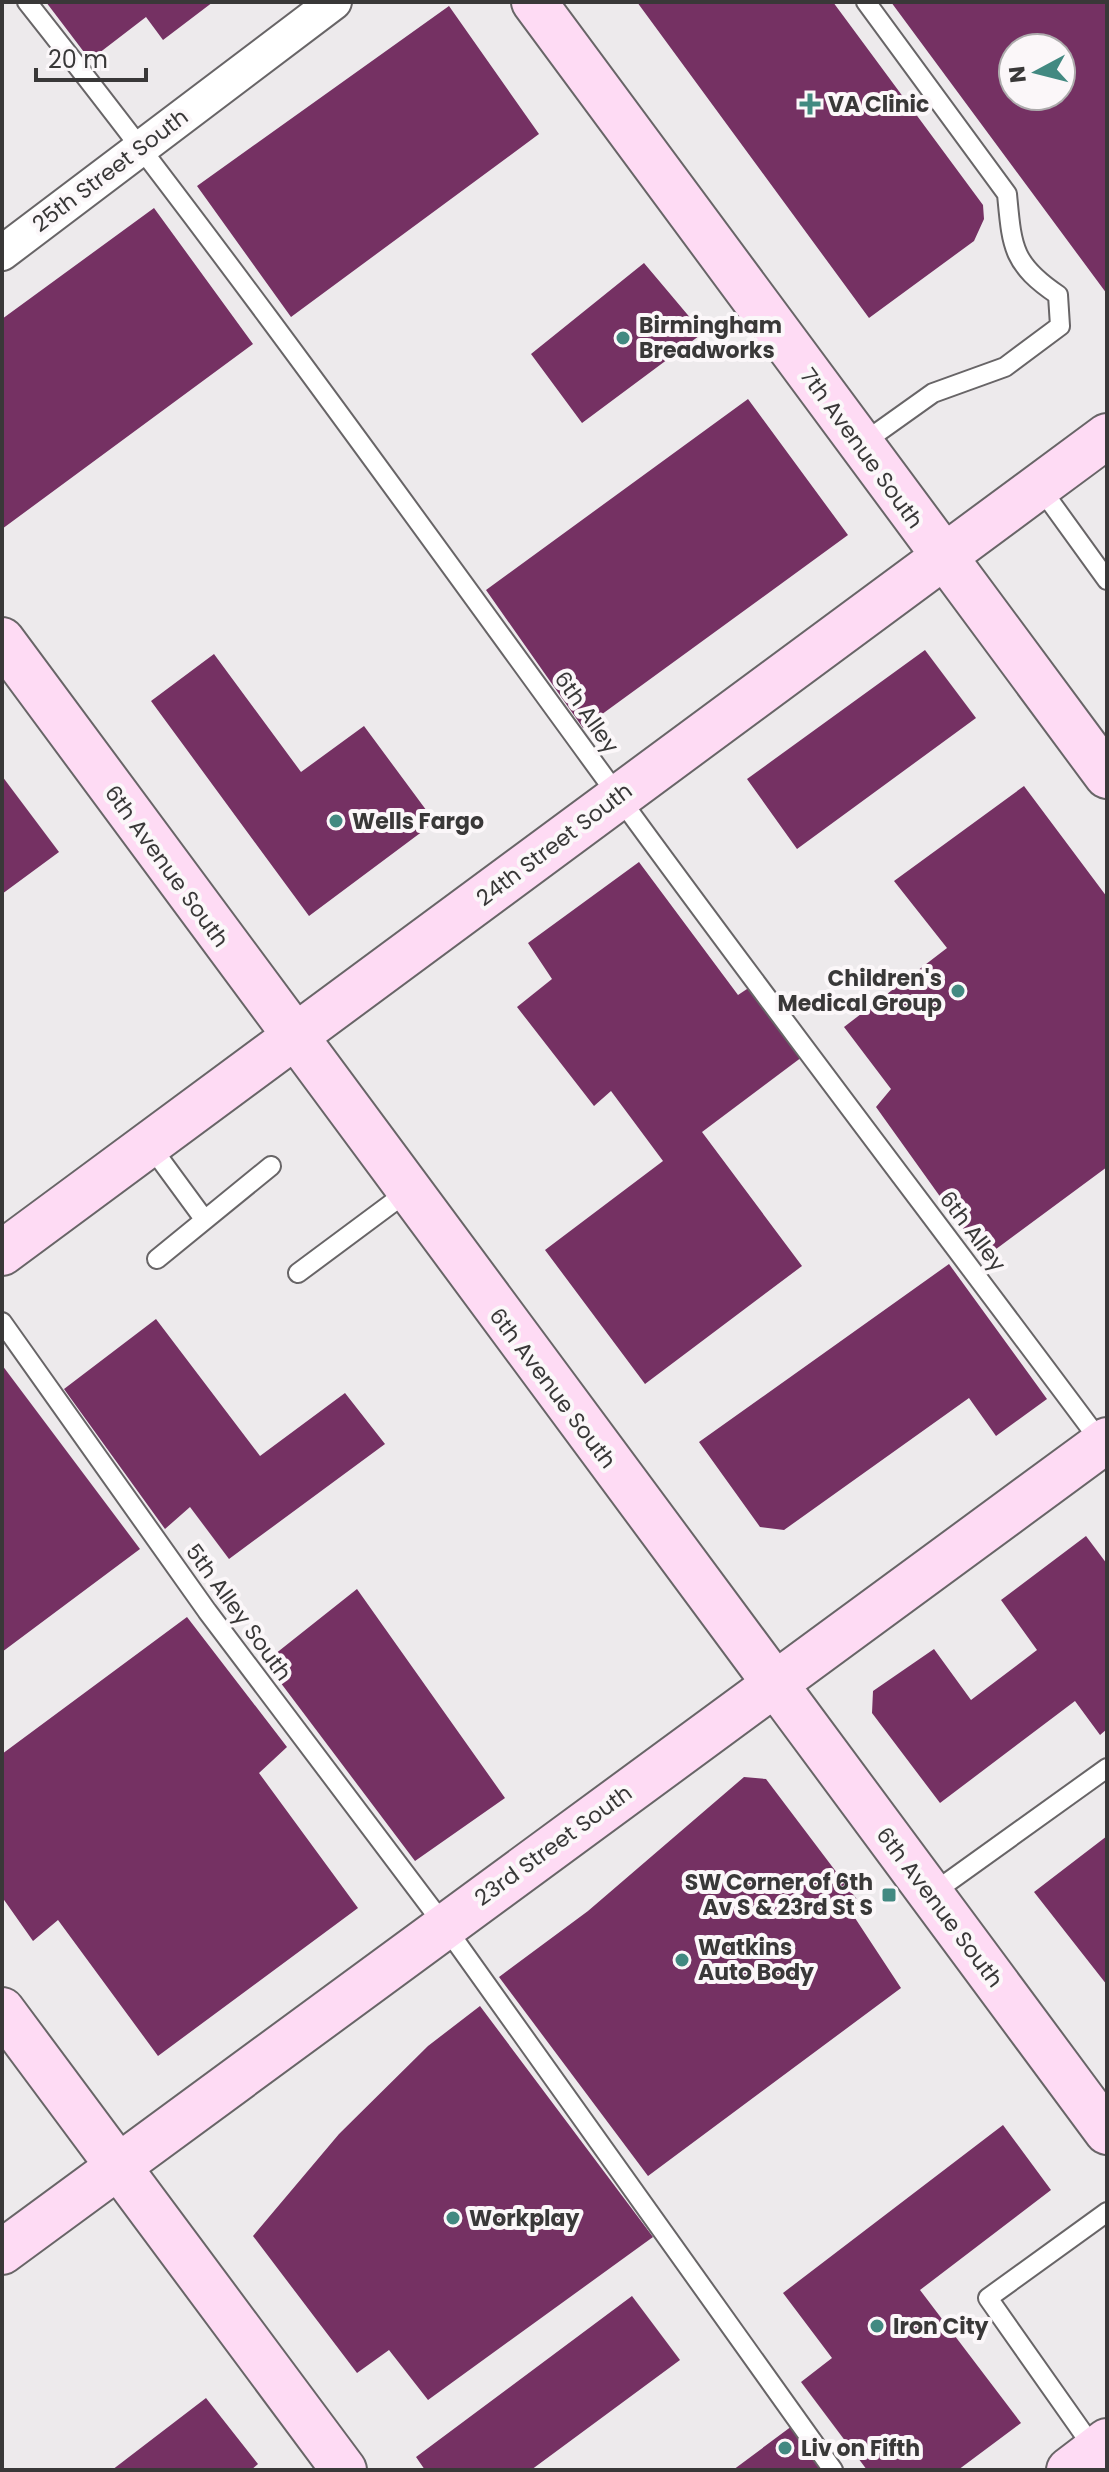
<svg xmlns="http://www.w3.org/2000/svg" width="1109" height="2472" font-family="Poppins,sans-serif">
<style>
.building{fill:#753163;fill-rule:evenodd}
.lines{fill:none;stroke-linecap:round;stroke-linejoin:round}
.lane-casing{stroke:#686567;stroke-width:22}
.street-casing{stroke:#686567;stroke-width:38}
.secondary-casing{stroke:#686567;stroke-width:48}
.lane{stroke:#fff;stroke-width:18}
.street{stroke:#fff;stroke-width:34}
.secondary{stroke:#fedbf4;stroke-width:44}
.poi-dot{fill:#428981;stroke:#fbf7f9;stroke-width:3}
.labels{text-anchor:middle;stroke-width:8;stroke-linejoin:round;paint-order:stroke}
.poi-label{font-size:22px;font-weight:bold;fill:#393838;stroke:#fbf7f9;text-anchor:start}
.street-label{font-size:22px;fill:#393838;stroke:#fbf7f9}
</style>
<rect width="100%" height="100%" fill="#edeaec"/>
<!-- building -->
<path class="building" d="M46,2H213L163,40L146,17L90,60Z
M637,2H833L983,205L984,219L974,241L869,318Z
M891,2H1107V294ZM1013,48H1061V96H1013Z
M449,6L539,134L291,317L197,186Z
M154,208L253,344L2,529V319Z
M644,263L703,333L582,423L531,354Z
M748,399L848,535L583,728L486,590Z
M925,650L976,718L797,849L747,779Z
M214,654L301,772L364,726L435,822L309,916L151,701Z
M2,776L59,852L2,894Z
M1024,786L1107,897V1167L984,1258L876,1107L891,1089L844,1027L947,948L894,881Z
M639,862L738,995L750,987L802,1057L702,1132L802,1266L645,1384L545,1250L663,1161L611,1091L594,1106L517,1007L552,979L528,943Z
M949,1264L1047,1399L996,1436L969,1398L784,1530L760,1527L699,1442Z
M156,1319L260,1456L345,1393L385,1444L229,1559L190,1507L165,1529L64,1389Z
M2,1365L140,1549L2,1652Z
M1086,1536L1107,1564V1729L1100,1735L1075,1701L940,1803L872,1713L873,1691L934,1649L971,1700L1037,1650L1001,1600Z
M357,1589L505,1798L415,1861L265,1662Z
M187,1617L287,1747L259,1773L358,1908L158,2056L58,1920L33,1941L2,1897V1754Z
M744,1777L766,1779L865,1910L855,1918L901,1988L648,2176L499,1977L588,1911Z
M1107,1836V1985L1034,1892Z
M480,2006L653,2237L428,2400L389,2350L357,2373L253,2236L339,2134L428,2046Z
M1003,2125L1051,2190L920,2290L1021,2423L958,2470H867L801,2382L832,2358L783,2293Z
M632,2296L680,2360L531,2470H425L416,2457Z
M206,2398L258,2464L251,2470H112Z
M792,2426L825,2470H733Z"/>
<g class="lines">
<defs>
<path id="lane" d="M27,2C233,262 425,532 621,800C779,1017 943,1230 1103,1445
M860,445L933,393L1005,367L1060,326L1058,295C1012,264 1012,247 1007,194L866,2
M1039,486L1107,580
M149,1144L204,1219
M157,1259L271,1166
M298,1273L407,1192
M2,1322L207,1611L444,1925L833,2470
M930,1895L1107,1768
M1095,2450L988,2298L1107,2212"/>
<path id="street" d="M2,253L334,2"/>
<path id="secondary" d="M534,2L1107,776
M2,640L1107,2132
M2,1253L1107,436
M2,2010L344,2470
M2,2252L1107,1440
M1069,2470L1107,2441"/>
</defs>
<!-- lane casing -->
<use href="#lane" class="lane-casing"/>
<!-- street casing -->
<use href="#street" class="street-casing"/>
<!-- secondary casing -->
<use href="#secondary" class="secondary-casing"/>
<!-- lane -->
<use href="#lane" class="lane"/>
<!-- street -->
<use href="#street" class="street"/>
<!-- secondary -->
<use href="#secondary" class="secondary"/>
</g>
<!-- markers -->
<g class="poi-dot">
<path d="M806 92h8v8h8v8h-8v8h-8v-8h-8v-8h8z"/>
<circle cx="623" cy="338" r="8"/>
<circle cx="336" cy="821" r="8"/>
<circle cx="958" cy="991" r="8"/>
<rect x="881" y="1887" width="16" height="16" rx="4"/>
<circle cx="682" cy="1960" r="8"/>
<circle cx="453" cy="2218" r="8"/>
<circle cx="877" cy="2326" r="8"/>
<circle cx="785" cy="2448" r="8"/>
</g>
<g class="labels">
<!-- poi labels -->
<g class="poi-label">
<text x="828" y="112">VA Clinic</text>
<text x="639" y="333">Birmingham<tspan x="639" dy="25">Breadworks</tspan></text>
<text x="352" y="829">Wells Fargo</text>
<text x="942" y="986" text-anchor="end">Children's<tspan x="942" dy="25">Medical Group</tspan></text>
<text x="873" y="1890" text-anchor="end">SW Corner of 6th<tspan x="873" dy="25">Av S &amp; 23rd St S</tspan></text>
<text x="698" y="1955">Watkins<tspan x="698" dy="25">Auto Body</tspan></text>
<text x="469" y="2226">Workplay</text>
<text x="893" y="2334">Iron City</text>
<text x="801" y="2456">Liv on Fifth</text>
</g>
<!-- street labels -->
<g class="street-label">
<text transform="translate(110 170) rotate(-37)" y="8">25th Street South</text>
<text transform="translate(862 448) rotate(54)" y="8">7th Avenue South</text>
<text transform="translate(587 712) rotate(55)" y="8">6th Alley</text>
<text transform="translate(554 844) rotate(-37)" y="8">24th Street South</text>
<text transform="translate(167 866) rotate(54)" y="8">6th Avenue South</text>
<text transform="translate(973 1231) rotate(53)" y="8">6th Alley</text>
<text transform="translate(553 1388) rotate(53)" y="8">6th Avenue South</text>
<text transform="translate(239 1612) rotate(54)" y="8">5th Alley South</text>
<text transform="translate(553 1845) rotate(-36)" y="8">23rd Street South</text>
<text transform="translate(940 1907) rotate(53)" y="8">6th Avenue South</text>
</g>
</g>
<!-- border -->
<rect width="1109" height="2472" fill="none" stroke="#393838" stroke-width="8"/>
<!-- north arrow -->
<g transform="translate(1037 72) rotate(263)"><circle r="38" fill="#fbf7f9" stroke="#adabac" stroke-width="2"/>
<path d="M0-6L14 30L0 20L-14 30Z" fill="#428981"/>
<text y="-12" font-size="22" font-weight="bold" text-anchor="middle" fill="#393838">N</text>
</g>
<!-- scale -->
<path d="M36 68v12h110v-12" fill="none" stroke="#393838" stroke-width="4"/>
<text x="48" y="68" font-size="24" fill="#393838" stroke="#fbf7f9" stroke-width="6" paint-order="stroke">20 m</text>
</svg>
